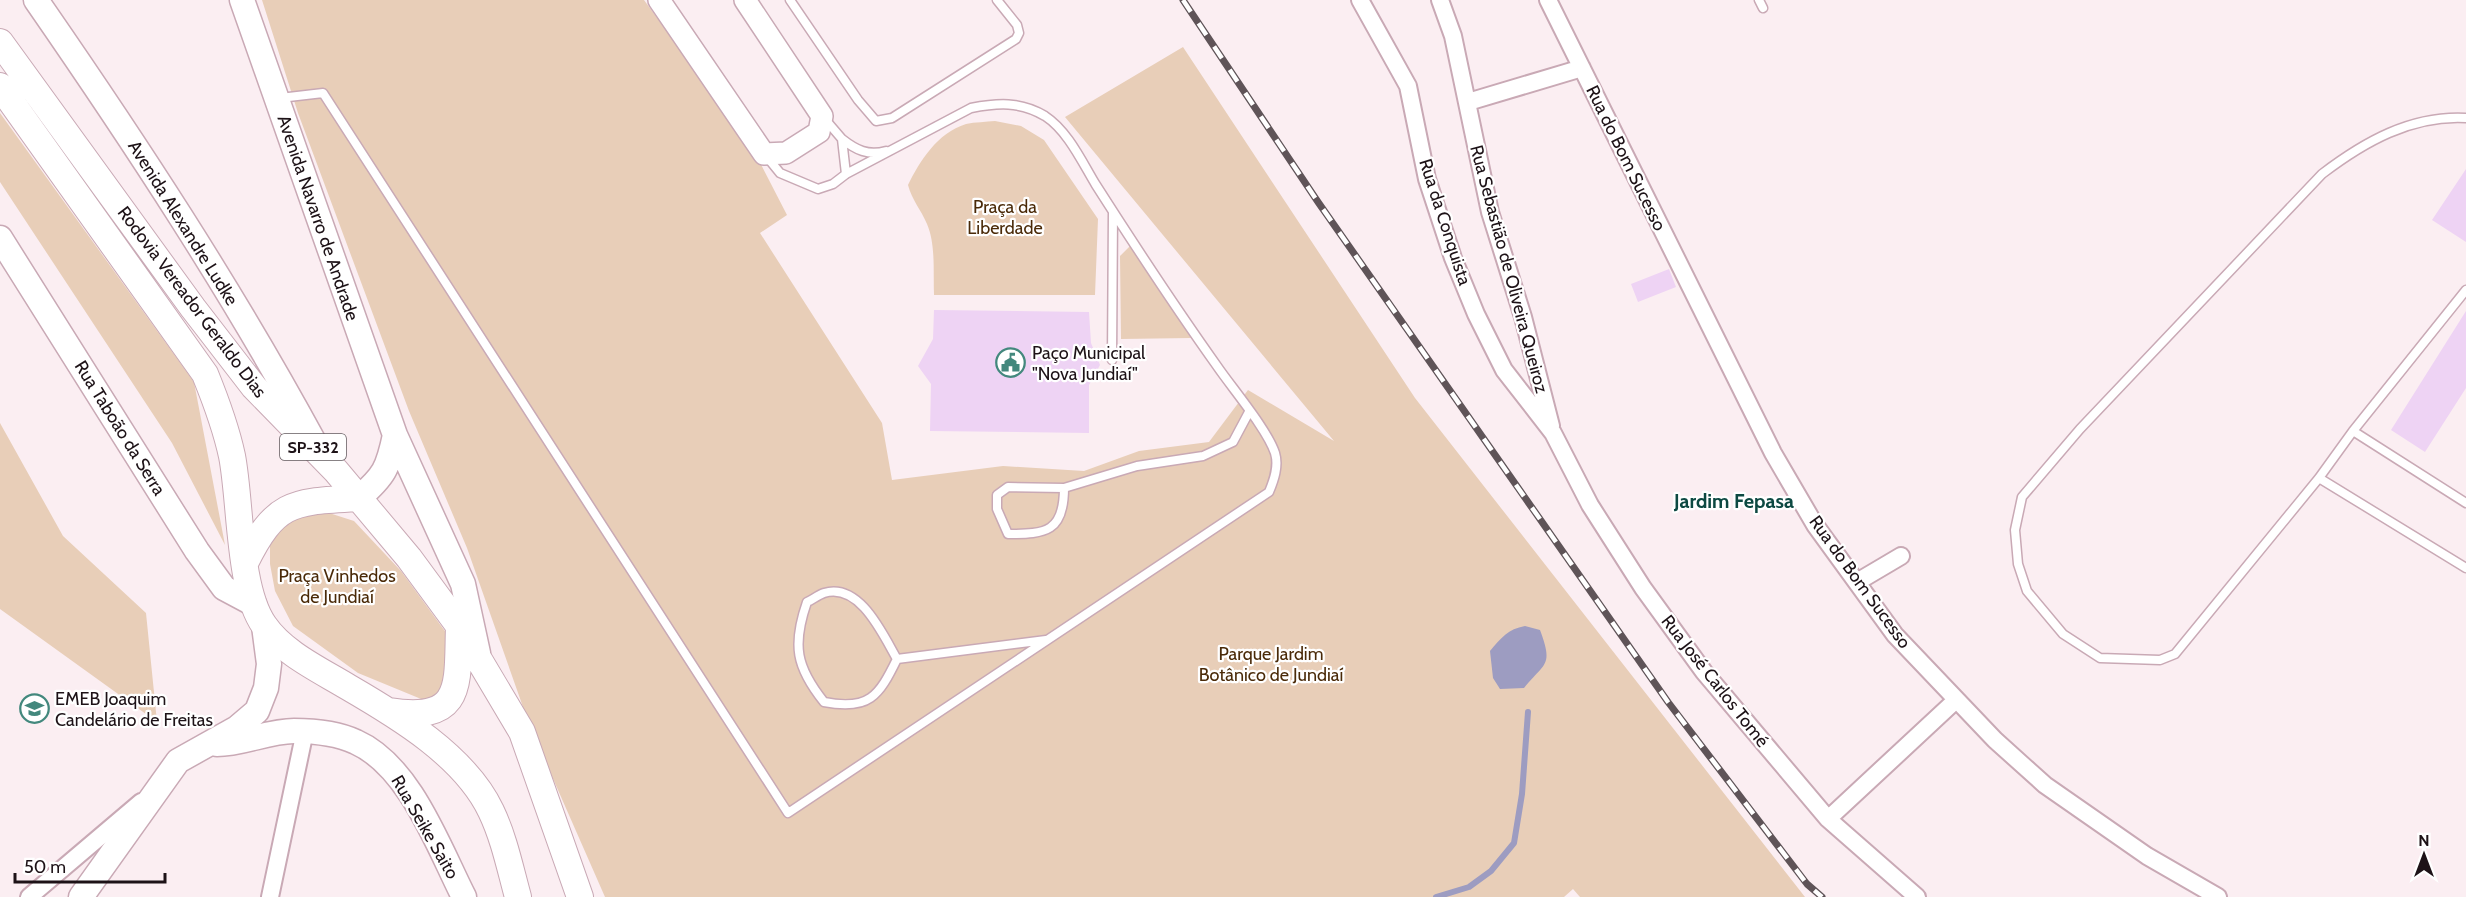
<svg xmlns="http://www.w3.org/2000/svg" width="2466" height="897" font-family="Cabin,sans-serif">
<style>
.green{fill:#e8ceb8}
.water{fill:#9d9cc1}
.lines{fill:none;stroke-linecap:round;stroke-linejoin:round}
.stream{stroke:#9d9cc1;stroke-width:6}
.building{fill:#eed3f4}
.service-casing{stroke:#c9a9b5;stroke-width:11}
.minor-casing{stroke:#c9a9b5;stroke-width:20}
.tertiary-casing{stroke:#c9a9b5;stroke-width:24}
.secondary-casing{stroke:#c9a9b5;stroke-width:27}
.primary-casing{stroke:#c9a9b5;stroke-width:28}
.service{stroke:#fff;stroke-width:8}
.minor{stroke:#fff;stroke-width:16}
.tertiary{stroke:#fff;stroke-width:21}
.secondary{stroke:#fff;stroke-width:24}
.primary{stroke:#fff;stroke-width:26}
.rail-casing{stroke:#5f5458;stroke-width:7}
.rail{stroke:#fff;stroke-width:4.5;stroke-dasharray:14;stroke-linecap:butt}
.labels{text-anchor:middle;stroke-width:4.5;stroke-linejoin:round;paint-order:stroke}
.shield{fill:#fff;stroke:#61595d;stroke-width:1.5}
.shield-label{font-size:16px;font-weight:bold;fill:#1d1217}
.street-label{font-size:18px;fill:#1d1217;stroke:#fff}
.park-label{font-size:18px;fill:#4a2a08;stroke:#fff}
.poi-label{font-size:18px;fill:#1d1217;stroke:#fff;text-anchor:start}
.neighbourhood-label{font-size:20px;font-weight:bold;fill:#0d4942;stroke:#fff}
</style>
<rect width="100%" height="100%" fill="#fbeef2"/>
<!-- green -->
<path class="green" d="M262,0H644L753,149L787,215L760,233L882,423L892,480L1003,466L1084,471L1139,451L1209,442L1248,390L1334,441L1065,117L1183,47L1415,398L1805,897H1580L1573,889L1564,897H605L529,724L467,548L409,411L298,113Z
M0,113L194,382L225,545L172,443L0,182Z
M995,121L1021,126L1044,140L1098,219L1095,295H934C933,273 936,245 927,224C921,210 912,200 908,185C920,161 937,133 966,124C975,122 986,122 995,121Z
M1133,243L1191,338L1121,339L1120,256Z
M0,423L63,536L146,613L157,722L0,609Z
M326,512L354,521L401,571L447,634V677L440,695L426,701L358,673L293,626L275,591L270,564V543L296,513Z"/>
<!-- water -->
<path class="water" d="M1525,626L1540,630C1554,667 1544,663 1524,688L1500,689L1493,678L1490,651C1501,638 1508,629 1525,626Z"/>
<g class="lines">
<!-- stream -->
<path class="stream" d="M1436,897L1469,887L1491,871L1514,843L1522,794L1528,712"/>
</g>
<!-- building -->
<path class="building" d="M2466,169V242L2432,220Z
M1669,269L1676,287L1638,302L1631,284Z
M934,310L1089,312L1091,343L1100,365L1089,385V433L930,431L931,384L918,366L933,339Z
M2466,311V388L2425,452L2391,430Z"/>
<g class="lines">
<defs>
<path id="service" d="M790,0L858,100L876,121L892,118L1016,39L1019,33L1017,25L997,0
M1759,0L1763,8
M280,98L323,93L788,813L1269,492C1274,480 1279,466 1275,453C1267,429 1232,388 1217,366C1175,307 1135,246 1096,185C1082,162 1068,131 1045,116C1020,101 997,103 971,108L846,174L833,184L818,189L780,173L767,157
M824,118L842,139L846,174
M2466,118C2411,115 2364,142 2322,174L2080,429L2022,497L2015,530L2018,564L2027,591L2063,634L2100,658L2160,660L2175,654L2319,478L2353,431L2466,290
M842,139C856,150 868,156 886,151
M1112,360L1113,212
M2353,431L2466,503
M2319,478L2466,568
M1064,488C1064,532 1046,534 1008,534L997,509V495L1008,487L1064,488L1137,466L1203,456L1233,442L1249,412
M897,659C883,635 860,582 824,593C818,595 812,600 807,602C792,645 796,667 824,702C869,711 879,696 897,659L1046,640"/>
<path id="minor" d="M1360,0L1408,86L1427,179L1453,258L1476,314L1504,370L1553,433L1590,505L1643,588L1704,672L1828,819L1917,897
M1440,0L1453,36L1490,212L1523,317L1551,426
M1548,0L1773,453L1815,525L1895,635L1995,740L2045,785L2147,856L2218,897
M1468,102L1582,68
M1857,582L1901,556
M1828,819L1956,700
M29,897L141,802
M270,897L305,731"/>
<path id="tertiary" d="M659,0L764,154L786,153L819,132L822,116L745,0"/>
<path id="secondary" d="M36,0C135,143 231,289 314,442
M242,0L395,435L463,584L478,653
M0,238L197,551L224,588L254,604
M359,498C384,476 388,469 395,435
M217,744C243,744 268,731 294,731C314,731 337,733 356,742C410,766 439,848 464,897
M81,897L178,761L237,728L257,711L266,688L269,664L264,626"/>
<path id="primary" d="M0,42L193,308L254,387L336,471L409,558L459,626L522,732L580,897
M0,86L205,374C216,401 226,428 232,456C241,502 238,588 264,625C283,653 320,670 348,687C398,716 465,756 491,811C504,838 510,868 518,897
M245,563C276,500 293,502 359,498
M389,711C465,723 457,684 459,626"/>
</defs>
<!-- service casing -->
<use href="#service" class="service-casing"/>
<!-- minor casing -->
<use href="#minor" class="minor-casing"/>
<!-- tertiary casing -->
<use href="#tertiary" class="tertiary-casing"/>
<!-- secondary casing -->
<use href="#secondary" class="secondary-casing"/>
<!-- primary casing -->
<use href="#primary" class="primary-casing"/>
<!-- service -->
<use href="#service" class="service"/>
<!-- minor -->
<use href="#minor" class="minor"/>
<!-- tertiary -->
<use href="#tertiary" class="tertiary"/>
<!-- secondary -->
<use href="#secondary" class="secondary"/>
<!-- primary -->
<use href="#primary" class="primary"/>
<defs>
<path id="rail" d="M1183,0L1318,202L1668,702L1807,884L1822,897"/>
</defs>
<!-- rail casing -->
<use href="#rail" class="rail-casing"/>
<!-- rail -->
<use href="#rail" class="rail"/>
</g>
<!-- icons -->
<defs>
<symbol id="civic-ring" viewBox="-11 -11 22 22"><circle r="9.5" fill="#fff" stroke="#43887d" stroke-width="1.5"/><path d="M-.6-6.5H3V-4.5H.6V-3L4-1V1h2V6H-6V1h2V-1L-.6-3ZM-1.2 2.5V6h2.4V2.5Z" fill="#43887d"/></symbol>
<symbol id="school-ring" viewBox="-11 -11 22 22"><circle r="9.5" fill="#fff" stroke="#43887d" stroke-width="1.5"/><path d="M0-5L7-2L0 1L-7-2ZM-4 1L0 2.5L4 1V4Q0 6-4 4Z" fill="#43887d"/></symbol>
</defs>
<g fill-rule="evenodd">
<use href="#civic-ring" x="994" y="346" width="33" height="33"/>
<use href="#school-ring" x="18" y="692" width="33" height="33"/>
</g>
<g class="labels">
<!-- shield labels -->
<rect class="shield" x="280" y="434" width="66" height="26" rx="4.5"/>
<g class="shield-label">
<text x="313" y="453">SP-332</text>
</g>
<!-- street labels -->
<g class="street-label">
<text transform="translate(1626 158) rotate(64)" y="6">Rua do Bom Sucesso</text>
<text transform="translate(318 218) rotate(71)" y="6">Avenida Navarro de Andrade</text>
<text transform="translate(1445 222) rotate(72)" y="6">Rua da Conquista</text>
<text transform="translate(183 223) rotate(58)" y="6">Avenida Alexandre Ludke</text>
<text transform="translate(1509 269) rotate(75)" y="6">Rua Sebastião de Oliveira Queiroz</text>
<text transform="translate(192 302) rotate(53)" y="6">Rodovia Vereador Geraldo Dias</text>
<text transform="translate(120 428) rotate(58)" y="6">Rua Taboão da Serra</text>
<text transform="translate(1860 582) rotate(54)" y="6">Rua do Bom Sucesso</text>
<text transform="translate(1715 681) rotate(52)" y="6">Rua José Carlos Tomé</text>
<text transform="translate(425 827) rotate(60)" y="6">Rua Seike Saito</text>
</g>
<!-- park labels -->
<g class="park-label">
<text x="1005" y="213">Praça da<tspan x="1005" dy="21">Liberdade</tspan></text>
<text x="337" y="582">Praça Vinhedos<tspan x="337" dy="21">de Jundiaí</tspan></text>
<text x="1271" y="660">Parque Jardim<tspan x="1271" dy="21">Botânico de Jundiaí</tspan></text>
</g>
<!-- poi labels -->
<g class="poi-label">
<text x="1032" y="359">Paço Municipal<tspan x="1032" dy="21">"Nova Jundiaí"</tspan></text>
<text x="55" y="705">EMEB Joaquim<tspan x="55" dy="21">Candelário de Freitas</tspan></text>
</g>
<!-- neighbourhood labels -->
<g class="neighbourhood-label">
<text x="1734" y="508">Jardim Fepasa</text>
</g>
</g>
<!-- north arrow -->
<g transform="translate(2424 855)" stroke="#ffffff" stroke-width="4.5" paint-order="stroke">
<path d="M0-4.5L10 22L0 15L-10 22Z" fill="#1d1217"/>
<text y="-9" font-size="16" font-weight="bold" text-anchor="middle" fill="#1d1217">N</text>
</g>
<!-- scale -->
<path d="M15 873v9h150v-9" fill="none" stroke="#1d1217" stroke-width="3"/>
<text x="24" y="873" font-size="18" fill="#1d1217" stroke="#ffffff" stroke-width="4.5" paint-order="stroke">50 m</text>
</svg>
